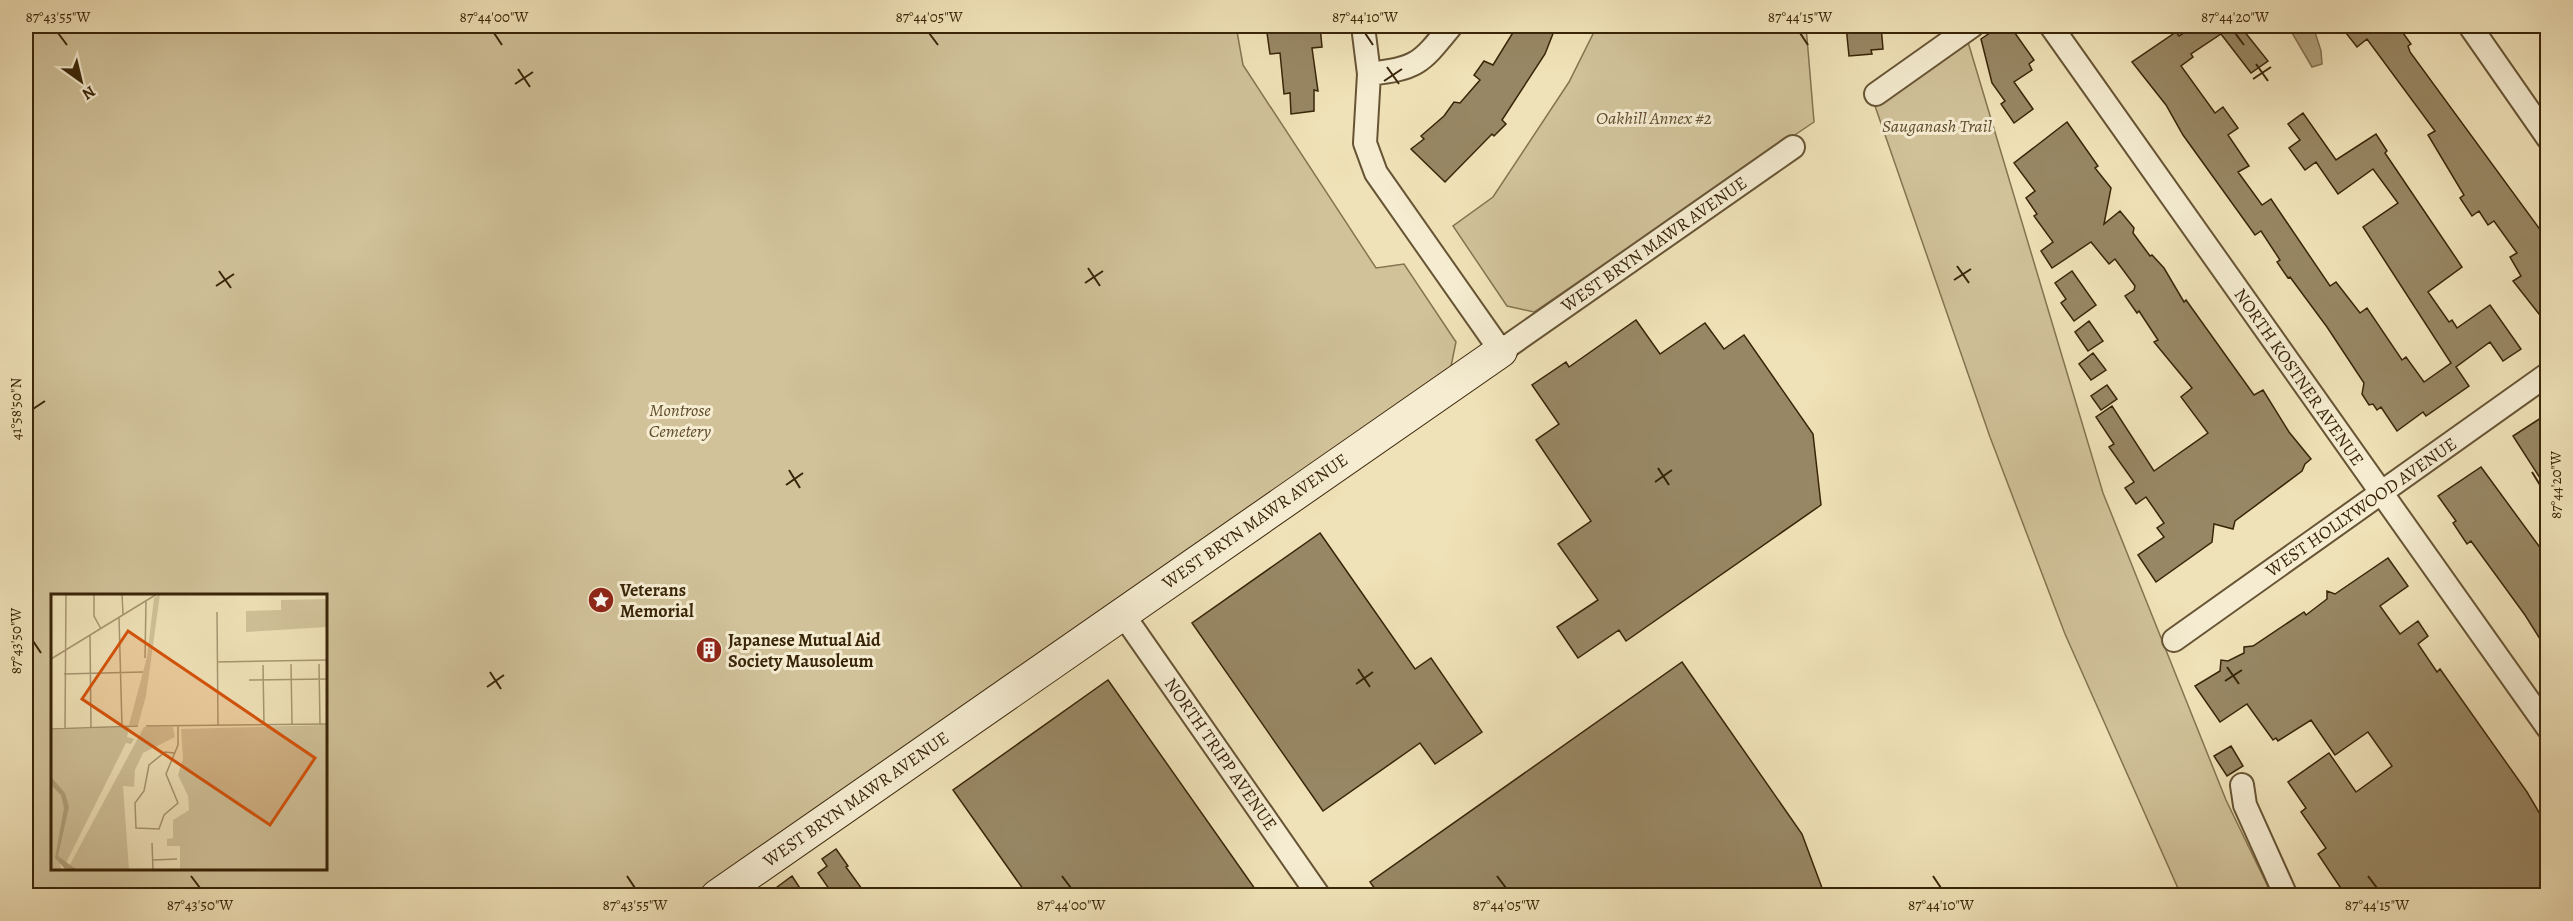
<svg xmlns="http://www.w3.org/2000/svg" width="2573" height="921" font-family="Alegreya,serif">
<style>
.green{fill:#d1c29a;stroke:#857451;stroke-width:1.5;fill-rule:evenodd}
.water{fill:#b2a27c;stroke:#82704e;stroke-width:1.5}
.building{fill:#988764;stroke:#392508;stroke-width:1.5}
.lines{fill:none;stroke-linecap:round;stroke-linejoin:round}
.street-casing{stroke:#675434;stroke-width:26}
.secondary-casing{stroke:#392508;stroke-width:34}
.street{stroke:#f5ecd1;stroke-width:22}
.secondary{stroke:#f5ecd1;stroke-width:32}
.ticks{fill:none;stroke:#392508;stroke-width:2}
.labels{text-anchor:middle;stroke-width:6;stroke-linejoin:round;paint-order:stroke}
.park-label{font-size:18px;font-style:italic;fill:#5f4c2c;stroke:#f5ecd1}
.street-label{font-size:18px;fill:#392508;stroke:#f5ecd1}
.poi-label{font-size:18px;font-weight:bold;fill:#392508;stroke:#f5ecd1;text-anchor:start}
.inset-road{fill:none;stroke:#a79672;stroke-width:1.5}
.view{fill:#d6540c;fill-opacity:0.15;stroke:#d6540c;stroke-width:3}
.inset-edge{fill:none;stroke:#392508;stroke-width:3}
.neatline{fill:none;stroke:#392508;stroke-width:2}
.ticks-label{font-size:15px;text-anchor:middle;fill:#392508}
</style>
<rect width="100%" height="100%" fill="#f0e2b8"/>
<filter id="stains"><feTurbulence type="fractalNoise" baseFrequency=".00333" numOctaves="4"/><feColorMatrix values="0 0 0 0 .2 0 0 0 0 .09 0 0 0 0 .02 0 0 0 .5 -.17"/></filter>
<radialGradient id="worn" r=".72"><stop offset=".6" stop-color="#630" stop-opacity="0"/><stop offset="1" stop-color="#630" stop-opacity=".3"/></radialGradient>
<!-- green -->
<path class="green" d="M26,26H1236L1243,65L1376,268L1404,264L1456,342L1450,371L692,895H26ZM52,596H326V868H52Z
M1597,26H1806L1814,122L1534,312L1507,306L1453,226L1493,197L1569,82Z
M1968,42L2103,493L2226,800L2272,895H2181L2065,634L1990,437L1875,106Z"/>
<!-- water -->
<path class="water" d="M2288,26H2313L2321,51L2322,64L2312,67Z"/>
<!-- building -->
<path class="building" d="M1266,26H1320L1322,47L1312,48L1318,91L1314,90V111L1291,114L1290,93L1284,94L1280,53L1270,54Z
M1517,26H1556L1545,54L1502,120L1506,124L1494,136L1492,134L1445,182L1411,149L1424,139L1421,136L1444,116L1454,102L1460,103L1480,80L1474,75L1484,61L1493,65Z
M1846,26H1881L1883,49L1871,50L1872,54L1849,56Z
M2000,26H2010L2034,60L2029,64L2032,70L2014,82L2033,109L2014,123L2001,104L2005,101L1992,83L1981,39Z
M2195,26H2240L2268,61L2251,73L2221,34L2191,54L2193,57L2181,66L2215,113L2223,107L2238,128L2228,135L2249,166L2238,172L2262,205L2271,199L2330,286L2336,282L2360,313L2367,308L2402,360L2406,357L2424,382L2451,363L2363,227L2398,203L2373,169L2338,194L2316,162L2305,170L2289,148L2300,140L2288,124L2303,113L2336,160L2376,134L2387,151L2385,153L2462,267L2428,292L2449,322L2452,320L2457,328L2490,305L2521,349L2503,361L2490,342L2456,367L2469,386L2426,416L2423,412L2397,431L2381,407L2377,410L2373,404L2369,405L2362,394L2364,383L2327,327L2290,277L2288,278L2277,262L2280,260L2261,231L2255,235L2183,135L2166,105L2132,62L2176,32L2179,36Z
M2356,26H2398L2411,44L2408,46L2410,52L2547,239V324L2513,281L2521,276L2510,257L2517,253L2494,221L2488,225L2479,211L2472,216L2460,198L2464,195L2428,135L2435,131L2367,39L2357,47L2346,33Z
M2067,122L2098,166L2095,168L2111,188L2104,224L2120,211L2134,228L2133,233L2150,256L2152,255L2164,268L2184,302L2186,300L2254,395L2263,390L2289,432L2311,459L2305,464L2302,471L2235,521L2233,529L2214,524L2212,542L2156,582L2138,555L2164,537L2157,528L2164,523L2146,497L2136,504L2125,488L2134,482L2109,447L2114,444L2096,417L2112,406L2154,471L2208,433L2181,397L2192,388L2154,342L2158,340L2139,311L2137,313L2125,296L2134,290L2135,286L2115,259L2109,264L2091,242L2052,268L2041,251L2053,242L2034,216L2037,214L2026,198L2035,191L2014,163Z
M2072,271L2096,305L2074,321L2061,303L2066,299L2055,283Z
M1636,320L1660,354L1705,323L1724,349L1744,335L1813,434L1821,505L1626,641L1619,630L1578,658L1557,627L1598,600L1558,544L1591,521L1536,440L1559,424L1532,385L1566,362L1569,367Z
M2089,321L2103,341L2088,351L2075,332Z
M2093,353L2106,370L2091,380L2079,364Z
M2107,385L2117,399L2101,410L2091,396Z
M2547,414V489L2513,436Z
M2481,467L2547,557V650L2525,615L2471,541L2467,544L2453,523L2456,521L2438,496Z
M1320,533L1415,669L1431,658L1482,732L1435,764L1420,743L1323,811L1192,623Z
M2388,558L2408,586L2380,606L2400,634L2418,621L2428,636L2418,644L2437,672L2440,669L2527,792L2547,826V896H2346L2318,854L2326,848L2301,812L2306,808L2288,782L2329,753L2356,792L2392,766L2368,732L2335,755L2311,720L2278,741L2276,738L2273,740L2247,704L2220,722L2195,686L2220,671L2221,660L2228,661L2244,653V647L2253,646L2304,612L2306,615L2327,599V591L2335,594Z
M1682,662L1802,834L1825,896H1380L1370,882Z
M1108,680L1260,896H1028L953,790Z
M2231,746L2243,766L2227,776L2214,756Z
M836,849L848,866L846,867L867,896H834L818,873L827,866L822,859Z
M792,876L805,896H765Z"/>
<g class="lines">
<defs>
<path id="street" d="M1363,26L1369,74L1365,143L1376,173L1501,351L1793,147
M2051,26L2548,728
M2470,26L2548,138
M1369,74C1418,68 1420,64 1451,26
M1876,94L1972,26
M1122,613L1319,896
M2174,640L2548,374
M2242,785L2245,805L2286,896"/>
<path id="secondary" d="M717,896L1501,351"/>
</defs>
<!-- street casing -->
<use href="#street" class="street-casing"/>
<!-- secondary casing -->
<use href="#secondary" class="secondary-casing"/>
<!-- street -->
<use href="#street" class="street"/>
<!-- secondary -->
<use href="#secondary" class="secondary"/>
</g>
<!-- ticks -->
<path class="ticks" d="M58,33L67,45M494,33L502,45M929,33L938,45M1365,33L1373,45M1800,33L1808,45M2235,33L2244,45M2256,64L2268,81M1387,67L1399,84M518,69L530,87M2253,79L2271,67M1384,81L1402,69M515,84L533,72M1957,266L1969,283M1088,268L1100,286M219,271L231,288M1954,280L1971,269M1085,283L1103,271M216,286L234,274M33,409L45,401M1658,468L1669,485M789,470L800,488M2532,472L2540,485M1655,482L1672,470M786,485L803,473M33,641L41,653M2227,667L2239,684M1358,669L1370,687M490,672L501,689M2225,681L2242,670M1356,684L1373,672M487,687L504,675M191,876L200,888M627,876L635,888M1062,876L1071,888M1497,876L1506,888M1933,876L1941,888M2368,876L2377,888"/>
<!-- icons -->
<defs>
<symbol id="sight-disc" viewBox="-11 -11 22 22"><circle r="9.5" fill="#8f2418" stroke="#f5ecd1"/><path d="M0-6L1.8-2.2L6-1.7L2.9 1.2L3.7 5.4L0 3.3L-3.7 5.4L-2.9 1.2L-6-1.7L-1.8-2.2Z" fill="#fff"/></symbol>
<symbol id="building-disc" viewBox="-11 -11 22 22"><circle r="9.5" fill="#8f2418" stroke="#f5ecd1"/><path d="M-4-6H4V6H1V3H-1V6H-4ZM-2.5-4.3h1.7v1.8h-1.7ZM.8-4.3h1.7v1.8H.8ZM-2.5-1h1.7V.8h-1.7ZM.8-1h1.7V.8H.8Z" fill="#fff"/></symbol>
</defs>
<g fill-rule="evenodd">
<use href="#sight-disc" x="586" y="585" width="30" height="30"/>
<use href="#building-disc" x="694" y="635" width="30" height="30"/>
</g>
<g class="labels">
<!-- park labels -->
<g class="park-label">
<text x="1654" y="124">Oakhill Annex #2</text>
<text x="1937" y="132">Sauganash Trail</text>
<text x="680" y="416">Montrose<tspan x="680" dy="21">Cemetery</tspan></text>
</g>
<!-- street labels -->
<g class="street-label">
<text transform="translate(1654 244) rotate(-35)" y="6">WEST BRYN MAWR AVENUE</text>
<text transform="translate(2299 377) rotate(55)" y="6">NORTH KOSTNER AVENUE</text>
<text transform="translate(2361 507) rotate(-35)" y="6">WEST HOLLYWOOD AVENUE</text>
<text transform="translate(1255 521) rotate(-35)" y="6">WEST BRYN MAWR AVENUE</text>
<text transform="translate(1221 754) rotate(55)" y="6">NORTH TRIPP AVENUE</text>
<text transform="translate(856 799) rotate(-35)" y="6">WEST BRYN MAWR AVENUE</text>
</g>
<!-- poi labels -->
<g class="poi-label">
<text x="620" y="596">Veterans<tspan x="620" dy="21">Memorial</tspan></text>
<text x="728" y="646">Japanese Mutual Aid<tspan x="728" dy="21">Society Mausoleum</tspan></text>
</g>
</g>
<!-- overview -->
<g transform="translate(51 594)">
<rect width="276" height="276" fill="#f0e2b8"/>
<path d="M109,0L95,102L87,131H78L96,63L103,4ZM276,5V33L195,38V17L230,16V6ZM276,131V276H129V252H116V245L122,244V226L138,216L137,202L127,181L132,165L130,135ZM78,133L76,143L83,145L80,150L75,149L15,269L11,267L9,271L11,276H0V136ZM93,133H122L124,143L92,159L84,176L83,193L72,192L78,276H16Z" fill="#d1c29a"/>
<path d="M1,174V184L14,199L18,213L7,262L26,276H15L4,264L13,214L10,201L0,191Z" fill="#b2a27c"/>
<path class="inset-road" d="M43,0V22L50,35M71,0L72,20M166,18L167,131M68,23L71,133M39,42L40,134M94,64L95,7M0,65L106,0M166,68L276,66M240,70L241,130M268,70L269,130M212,71L213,131M13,80L92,78M198,86L276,85M95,132L276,130M0,135L87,132M14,135L15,0M123,159L114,158L98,171L93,197L84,209L85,234L108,235L113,221L127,209L115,180L127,151V132M101,249L102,276M102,266L126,265"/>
<path class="view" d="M77,37L264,164L219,231L31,105Z"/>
<rect width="276" height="276" class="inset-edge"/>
</g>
<!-- margin -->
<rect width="2573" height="921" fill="none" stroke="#f0e2b8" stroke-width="66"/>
<!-- north arrow -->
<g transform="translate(81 81) rotate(146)" stroke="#f5ecd1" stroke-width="4.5" paint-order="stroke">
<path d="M0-4.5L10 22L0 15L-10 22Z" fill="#392508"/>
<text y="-9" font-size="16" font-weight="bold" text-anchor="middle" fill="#392508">N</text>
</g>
<rect x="33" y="33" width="2507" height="855" class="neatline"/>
<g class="ticks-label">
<text x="58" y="22">87°43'55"W</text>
<text x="494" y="22">87°44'00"W</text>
<text x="929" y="22">87°44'05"W</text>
<text x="1365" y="22">87°44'10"W</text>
<text x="1800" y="22">87°44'15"W</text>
<text x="2235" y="22">87°44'20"W</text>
<text transform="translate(16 409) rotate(-90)" y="5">41°58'50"N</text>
<text transform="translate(2556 485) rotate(-90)" y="5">87°44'20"W</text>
<text transform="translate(16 641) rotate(-90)" y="5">87°43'50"W</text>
<text x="200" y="910">87°43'50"W</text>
<text x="635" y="910">87°43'55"W</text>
<text x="1071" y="910">87°44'00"W</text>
<text x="1506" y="910">87°44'05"W</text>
<text x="1941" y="910">87°44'10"W</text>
<text x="2377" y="910">87°44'15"W</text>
</g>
<rect width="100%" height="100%" filter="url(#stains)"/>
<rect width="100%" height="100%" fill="url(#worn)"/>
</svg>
